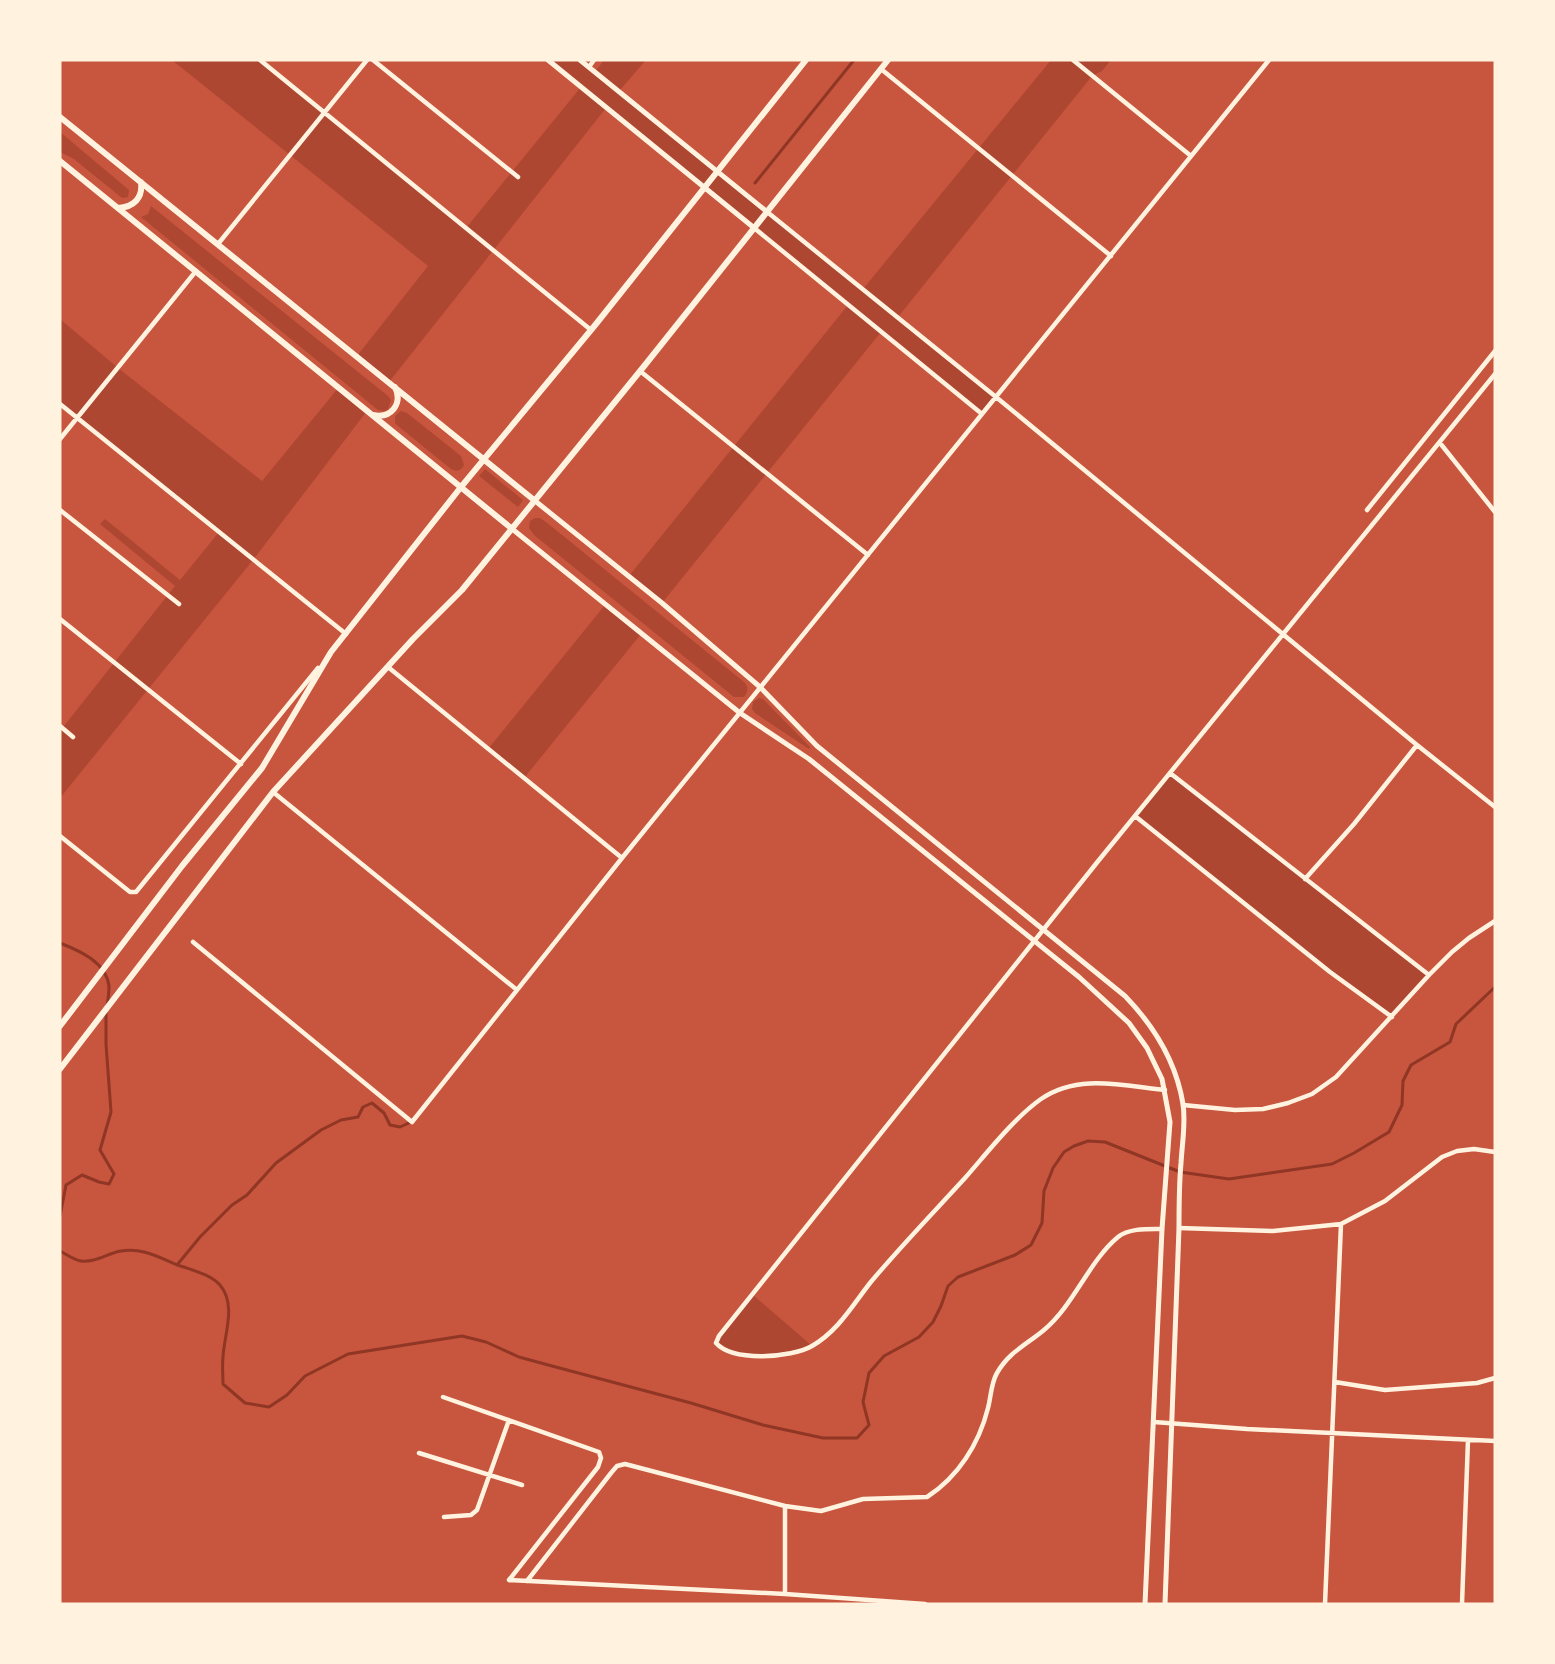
<svg xmlns="http://www.w3.org/2000/svg" width="1555" height="1664" font-family="'Varela Round',sans-serif">
<style>
.green{fill:#ae4732}
.lines{fill:none;stroke-linecap:round;stroke-linejoin:round}
.stream{stroke:#8f3625;stroke-width:3}
.minor{stroke:#fff3e0;stroke-width:4.5}
.tertiary{stroke:#fff3e0;stroke-width:5}
.secondary{stroke:#fff3e0;stroke-width:6}
</style>
<rect width="100%" height="100%" fill="#c8553d"/>
<!-- green -->
<path class="green" d="M172,60H260L466,228L581,87L548,60H580L595,72L604,60H646L619,91L863,289L1051,60H1111L1102,71L1092,76L898,317L996,397L982,414L881,332L662,603L629,576L848,305L606,108L389,382L357,356L428,266Z
M60,132L129,190L128,197L122,198L74,159L60,152Z
M151,206L388,396L391,400L388,409L385,411L378,410L141,217L148,214Z
M60,319L118,368L262,481L339,387L367,411L253,560L60,798V731L175,586L100,524L105,519L180,580L219,532L60,404Z
M401,411L407,413L461,456L464,465C461,471 457,472 451,469L398,426L395,423V416Z
M485,469L523,500L518,507L479,476Z
M535,518H540L546,522L744,682C749,687 748,692 744,697H734L534,535L529,528L530,521Z
M605,605L641,634L524,778L488,749Z
M759,698L763,699L810,747L809,749L755,713L752,709L753,702Z
M1170,773L1429,975L1392,1017L1330,972L1135,816Z
M752,1294L812,1346L775,1356L741,1354L718,1346L716,1340Z"/>
<g class="lines">
<!-- stream -->
<path class="stream" d="M755,183L854,60
M60,943C80,951 106,962 109,986C109,992 108,1000 107,1006
M60,1216L66,1185L82,1175L99,1182L109,1184L114,1174L100,1150L111,1112L106,1044V1012
M60,1251C66,1254 74,1260 81,1261C95,1263 108,1253 121,1251C142,1247 160,1258 178,1265C191,1270 210,1274 220,1285C237,1305 224,1335 223,1357C222,1366 223,1375 223,1384L245,1403L269,1407L287,1395L305,1376L348,1354L462,1336L486,1342L519,1357L552,1366L691,1403L763,1425L823,1438H857L869,1425L863,1402L869,1373L884,1356L919,1337L933,1322L941,1306L948,1286L958,1277L1015,1255L1031,1245L1042,1223L1044,1191L1053,1168L1064,1152L1074,1146L1088,1141L1105,1142L1180,1172L1229,1179L1332,1164L1354,1153L1389,1132L1402,1105L1403,1081L1411,1065L1450,1042L1456,1024L1495,987
M177,1265L200,1237L232,1205L247,1195L276,1163L321,1130L341,1120L358,1117L363,1107L372,1103L384,1113L390,1125L400,1127L411,1122"/>
<!-- minor -->
<path class="minor" d="M260,60L591,330
M373,60L518,177
M1073,60L1191,156
M589,67L594,60
M881,69L1111,256
M766,211L996,397L1417,745L1495,807
M753,227L982,414
M218,244L367,60
M640,371L868,555
M60,404L346,634
M60,439L196,271
M1440,443L1495,512
M60,510L179,604
M1367,510L1495,351
M60,619L241,764
M388,667L622,858
M60,726L73,737
M1170,773L1429,975
M273,792L517,990
M1135,816L1330,972L1392,1017
M60,836L130,892H136L318,668
M1305,879L1354,824L1417,745
M193,942L412,1122L622,858L1269,60
M1165,1090C1124,1086 1078,1073 1041,1099C1014,1118 987,1153 965,1178C933,1213 900,1247 870,1283C852,1306 838,1331 812,1346C791,1358 733,1362 716,1343L719,1336L1099,860L1495,374
M1183,1105L1235,1110L1263,1109L1288,1103L1312,1094L1336,1077L1429,975L1452,952L1469,938L1495,921
M1179,1228L1273,1231L1341,1224L1385,1201L1442,1157L1457,1151L1474,1149L1495,1152
M1335,1382L1385,1390L1477,1383L1495,1378
M443,1397L599,1452L601,1458L598,1467L509,1580
M1154,1422L1247,1429L1495,1441
M419,1453L522,1485
M785,1506L821,1511L863,1499L927,1497C958,1477 979,1444 988,1408C991,1397 991,1383 997,1373C1009,1352 1026,1345 1044,1330C1074,1305 1089,1261 1118,1237C1129,1228 1148,1229 1162,1229
M444,1517L471,1515L477,1510L509,1420
M509,1580L785,1594L925,1604
M527,1581L611,1473L617,1466L625,1464L785,1506V1594
M1325,1604L1341,1224
M1462,1604L1468,1440"/>
<!-- tertiary -->
<path class="tertiary" d="M548,60L753,227
M580,60L766,211
M534,500L662,603L760,687L817,746L1125,996C1154,1026 1176,1061 1183,1104C1186,1123 1182,1144 1181,1163C1179,1185 1179,1206 1179,1228L1165,1604
M511,528L740,713L809,759L1079,977L1129,1023L1147,1048L1162,1079L1170,1122L1162,1229L1145,1604"/>
<!-- secondary -->
<path class="secondary" d="M60,117L534,500
M60,161L511,528
M118,208C134,207 143,198 141,182
M373,415C391,419 403,404 395,387
M60,1026L182,866L262,768L331,652L461,487L596,324L806,60
M60,1069L273,792L413,639L462,590L645,365L888,60"/>
</g>
<!-- border -->
<rect width="1555" height="1664" fill="none" stroke="#fff3e0" stroke-width="123"/>
</svg>
